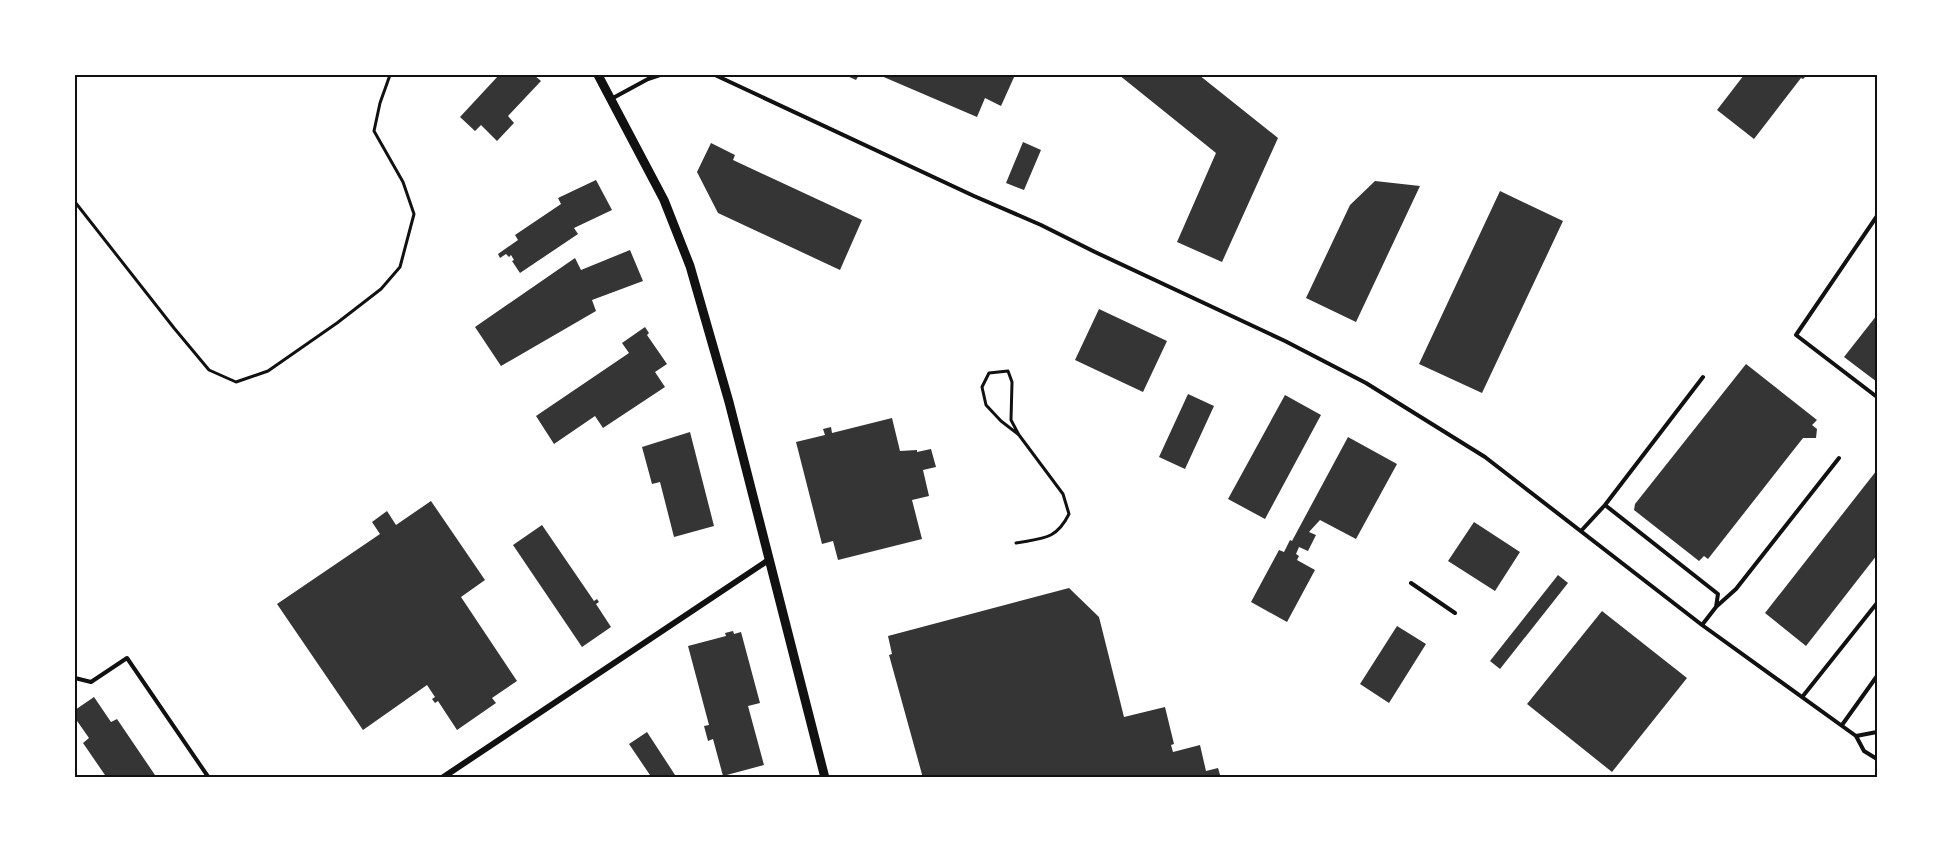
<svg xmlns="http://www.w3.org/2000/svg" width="1952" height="853" font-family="'Space Grotesk',sans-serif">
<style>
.building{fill:#353535}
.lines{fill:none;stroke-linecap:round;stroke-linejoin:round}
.path{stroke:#111;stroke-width:3}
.service{stroke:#111;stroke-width:4}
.minor{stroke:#111;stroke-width:6}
.secondary{stroke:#111;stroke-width:9}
.neatline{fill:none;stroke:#111;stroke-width:2}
</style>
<rect width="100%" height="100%" fill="#fff"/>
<!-- building -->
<path class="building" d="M499,75H534L541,81L508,116L514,123L497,141L481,125L475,131L460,117Z
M845,75H859L856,80Z
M879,75H1015L1001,106L985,98L977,117Z
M1119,75H1199L1278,138L1222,262L1177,242L1216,153Z
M1744,75H1807L1803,79L1801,78L1754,139L1717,110Z
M1023,142L1041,150L1024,190L1006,183Z
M711,143L735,155L733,160L862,220L840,270L718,213L697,172Z
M596,180L612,210L574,228L578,234L520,273L512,261L514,260L511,255L509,257L506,254L500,258L498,254L518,240L515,235L561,204L558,198Z
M1375,181L1420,186L1356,322L1306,298L1350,205Z
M1500,191L1563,221L1482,393L1419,364Z
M630,250L643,281L592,300L596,311L501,366L475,327L575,258L581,270Z
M1099,309L1167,341L1143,392L1075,360Z
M1877,315V382L1844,357Z
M645,327L649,333L647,335L667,364L655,372L665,387L603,428L595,416L554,444L536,416L629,353L622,343Z
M1746,364L1817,420L1812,425L1817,429L1816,438H1803L1708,559L1704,556L1699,561L1634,510L1635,504Z
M1188,394L1214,406L1185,469L1159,457Z
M1285,395L1321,415L1265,519L1228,499Z
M892,418L900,451L917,450V452L931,449L936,467L923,470L929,496L912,500L922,539L838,560L833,541L822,544L796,442L825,435L823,429L831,427L832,433Z
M690,432L714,526L674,537L660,482L652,484L642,447Z
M1348,437L1397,464L1356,539L1320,520L1309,532L1316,535L1308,551L1299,547L1296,554L1299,556L1297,560L1315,570L1287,622L1251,602L1279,550L1284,552L1290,540L1292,541Z
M1877,470V555L1806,646L1765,613Z
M431,501L485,580L461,597L517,681L492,698L496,703L457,730L438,701L435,703L432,699L435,697L427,685L363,730L277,604L380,534L372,522L387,511L396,525Z
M1474,522L1520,552L1495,591L1448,561Z
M542,525L594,601L597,599L599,602L596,604L611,627L582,647L513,545Z
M1558,575L1568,583L1500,669L1490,661Z
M1069,588L1099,617L1124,717L1165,707L1174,744L1171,745L1173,752L1200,745L1206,771L1218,768L1221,778H923L889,655L892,654L888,636Z
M1602,611L1687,678L1612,772L1527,704Z
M1397,626L1426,644L1389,703L1360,684Z
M733,631L734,634L741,632L760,703L748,706L764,765L723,776L713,739L708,741L704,726L709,725L688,646L726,636L725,633Z
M94,697L111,722L117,719L157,778H107L83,743L89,738L75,718V710Z
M647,732L677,778H652L629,744Z"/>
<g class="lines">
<!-- path -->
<path class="path" d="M75,202L174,328L209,370L236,382L268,371L337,323L381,289L400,267L414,214L403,182L374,131L380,103L390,75
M1016,543C1043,538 1056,540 1069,514L1063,494L1019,435L1001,421L986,405L982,387L989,373L1008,371L1012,382L1011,420L1019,435"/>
<!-- service -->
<path class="service" d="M715,75L974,196L1041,225L1095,252L1285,341L1366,383L1485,457L1702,625L1856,736L1864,751L1877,759
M613,98L648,79L660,75
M1877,216L1796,335L1877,397
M1605,505L1703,377
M1581,531L1605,505L1718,594L1716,607L1702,625
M1411,583L1455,613
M1717,606L1736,589L1839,458
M75,678L91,682L127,658L209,778
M1803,696L1877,603
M1842,725L1877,676
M1856,736L1877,732"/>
<!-- minor -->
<path class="minor" d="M442,778L770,559"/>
<!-- secondary -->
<path class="secondary" d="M598,75L664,200L690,266L729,402L825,778"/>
</g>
<!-- border -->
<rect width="1952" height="853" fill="none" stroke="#ffffff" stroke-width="153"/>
<rect x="76" y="76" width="1800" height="700" class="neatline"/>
</svg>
